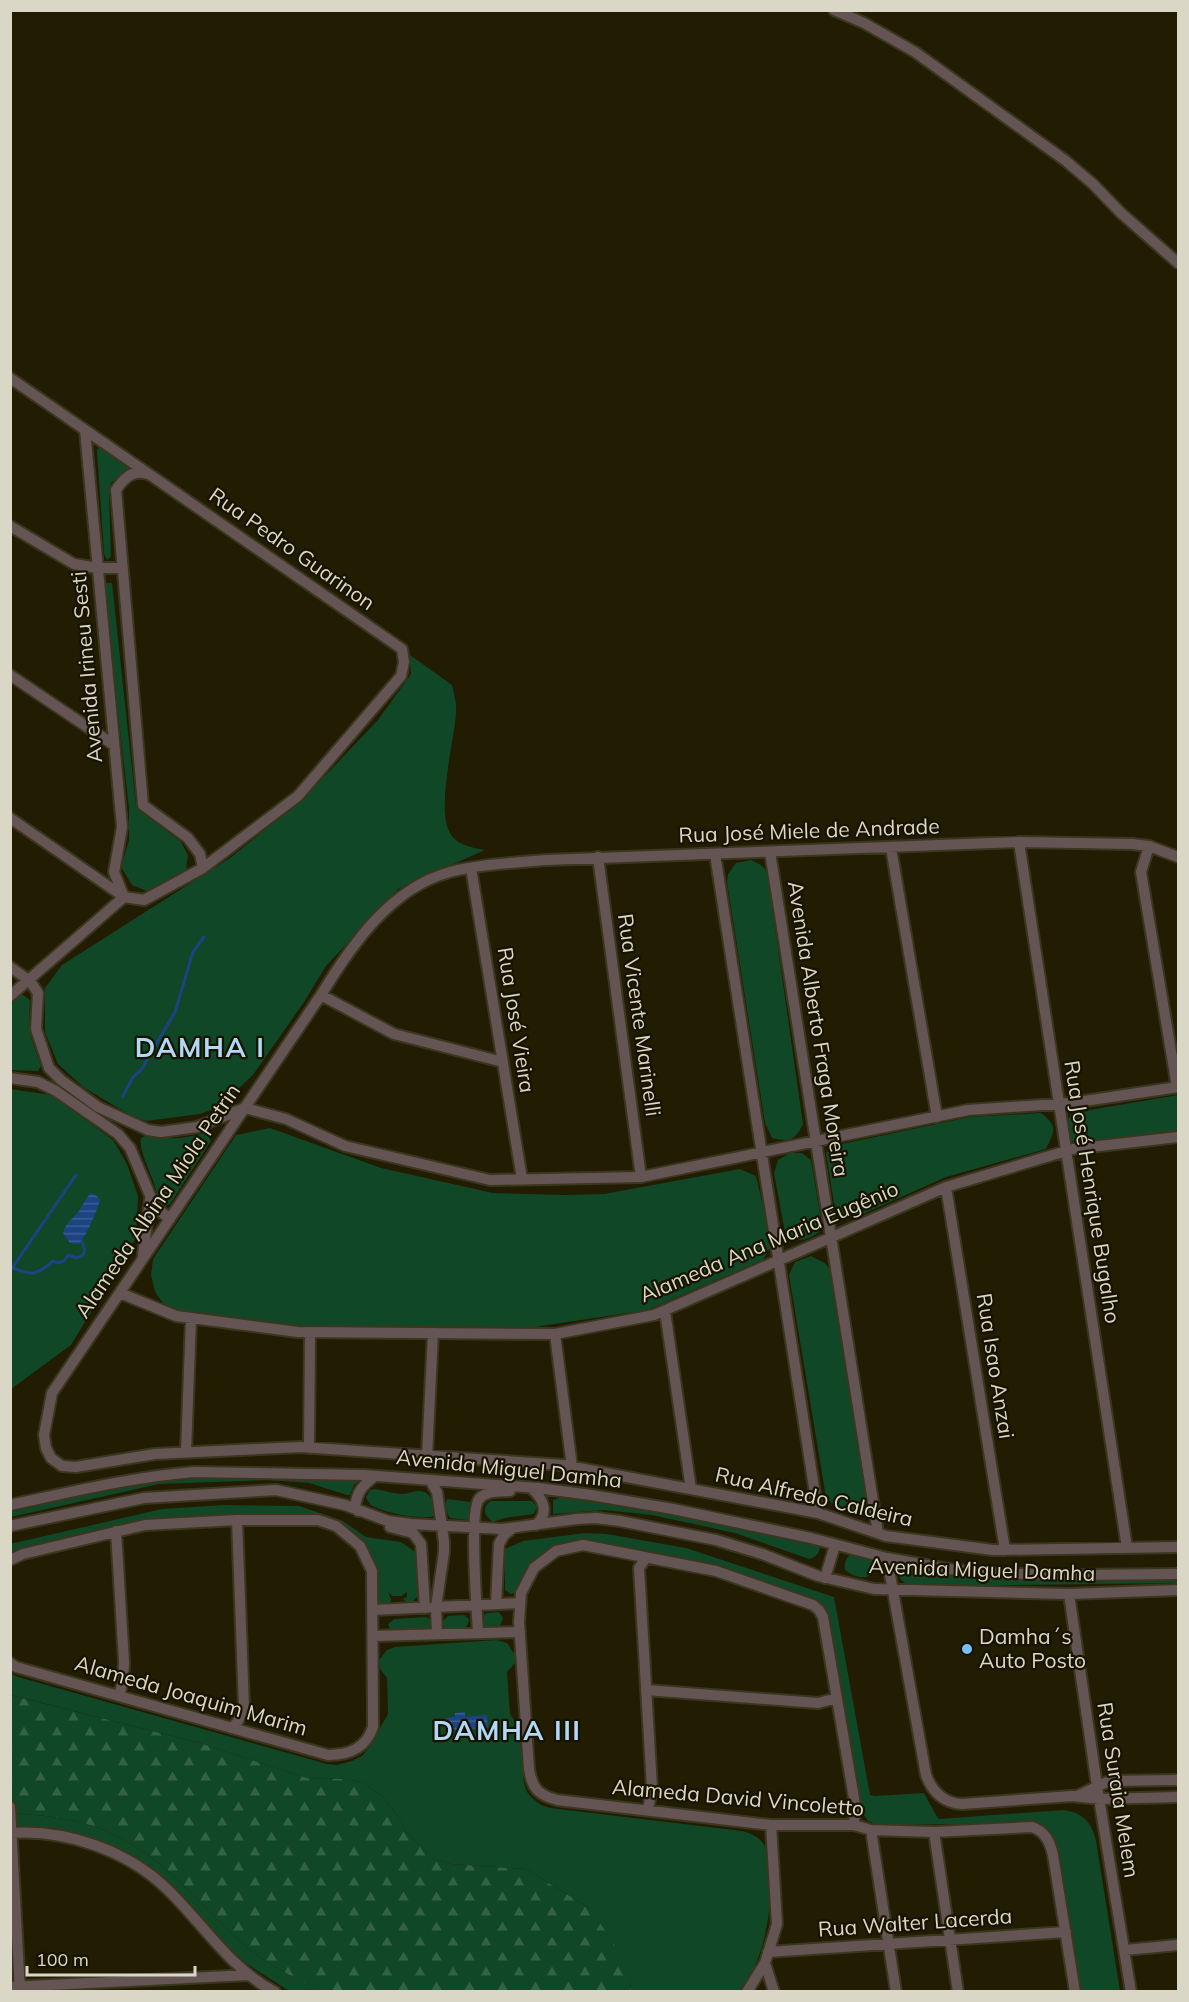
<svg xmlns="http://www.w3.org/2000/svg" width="1189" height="2002" font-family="Mulish,sans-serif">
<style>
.green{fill:#104726}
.forest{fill:url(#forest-firs)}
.water{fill:url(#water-rules)}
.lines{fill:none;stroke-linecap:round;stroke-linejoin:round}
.stream{stroke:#1d4383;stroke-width:3}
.minor-casing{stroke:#3b361e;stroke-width:14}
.minor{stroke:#645554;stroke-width:10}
.poi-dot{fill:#79bff8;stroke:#181300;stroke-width:2}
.labels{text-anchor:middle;stroke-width:4.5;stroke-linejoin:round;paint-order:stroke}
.street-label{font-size:21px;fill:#dad7c7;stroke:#181300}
.poi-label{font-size:21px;fill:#dad7c7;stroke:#181300;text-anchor:start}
.district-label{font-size:27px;font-weight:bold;letter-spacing:1.5px;fill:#b2d8f8;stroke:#181300}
</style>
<defs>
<pattern id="forest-firs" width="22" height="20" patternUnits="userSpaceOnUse" patternTransform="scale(1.5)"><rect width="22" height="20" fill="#104726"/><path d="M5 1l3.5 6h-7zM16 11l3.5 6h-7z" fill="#326144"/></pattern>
<pattern id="water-rules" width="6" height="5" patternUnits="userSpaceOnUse" patternTransform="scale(1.5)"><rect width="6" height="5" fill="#1d4383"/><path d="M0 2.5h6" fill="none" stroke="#3d5d93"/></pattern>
</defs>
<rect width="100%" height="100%" fill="#211c02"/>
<!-- green -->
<path class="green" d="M99,446L129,468L111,483L109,496L111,556L107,560L104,554L97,451Z
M103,583H112L136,806L140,811L181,842L188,855L186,870L149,892L132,885L121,867L129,840V808Z
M410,655L452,685C454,694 457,703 456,712C455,739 434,815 452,836C460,846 474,848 485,850L398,889L326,966L304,1002L253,1075L219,1107L200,1114L146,1121L130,1115L83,1087L58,1064L45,1032V988L62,965L230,858L302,800L378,720L411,674Z
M751,860L761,865L767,871L803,1124C795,1141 789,1142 772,1138L765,1123L727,882L728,874L736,863Z
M17,995H23L30,1000L29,1024L31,1037L41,1066L38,1071L11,1070V1005Z
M10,1089L51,1095L113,1140L127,1164L138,1196L136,1238L71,1345L11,1389Z
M1178,1095V1133L1088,1142L1071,1141L1065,1125L1072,1113Z
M1041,1113C1058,1126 1055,1131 1046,1149L946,1177L854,1218L839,1214L834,1203L826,1153L837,1145L970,1117Z
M270,1128L381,1168L493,1193L567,1195L604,1194L740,1169L756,1176L772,1244L763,1260L647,1310L535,1327L299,1326L191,1314L166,1307L155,1292L151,1275L153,1259L236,1135Z
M206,1132L211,1141L170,1204L164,1207L158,1203C158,1181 138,1156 141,1138L147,1135C167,1140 187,1139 206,1132Z
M790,1153H802L811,1160L821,1220L819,1232C808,1240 803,1241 790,1239L785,1232L774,1173L778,1160Z
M811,1256L825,1263L831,1271L866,1495L861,1506L849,1512L837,1508L826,1497L789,1275L795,1262Z
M198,1475L360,1480L354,1485L350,1495H347L309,1483L269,1480L159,1484L11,1517L10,1510L73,1494Z
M374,1489C384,1490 393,1494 403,1494C408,1494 413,1491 418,1491C431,1490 436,1506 434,1516C421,1520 383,1513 371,1505C369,1503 367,1500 366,1497L370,1490Z
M567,1496L587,1497L818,1542C822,1550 818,1556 809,1559L735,1533L652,1515L604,1510L553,1514V1500Z
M447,1499L470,1502L471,1517L467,1520L450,1518L445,1508Z
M491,1501H532L537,1507L534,1514L504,1518L493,1522C484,1516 481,1507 491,1501Z
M224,1505L299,1506L343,1521L366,1537L401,1542L418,1554V1596L413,1601L407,1603L403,1599L407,1597V1592L401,1596H392L388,1591L391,1599L390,1603L385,1605L379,1604L377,1599V1570L373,1559L360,1538L341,1524L234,1515L197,1516L144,1522L11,1554L10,1544L162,1509Z
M585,1533L607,1534L686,1548L834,1597L870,1795L875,1796L924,1793L937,1817L939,1819L1063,1810C1082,1812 1092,1822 1096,1841L1120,1991H1080L1057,1851L1050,1834L1029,1823L878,1825L868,1821L862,1812L830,1621L822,1607L810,1600L586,1542C560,1548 543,1549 526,1572C521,1578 519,1586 514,1593L511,1594L505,1590V1549L523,1541Z
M854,1553L868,1557L873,1562C876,1582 857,1580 845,1570C844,1562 846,1556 854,1553Z
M905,1566L1178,1576V1583L927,1586C916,1585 904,1587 899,1576L901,1570Z
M499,1612L503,1618L500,1626L487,1628L481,1624V1617L487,1613Z
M464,1615L469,1619C468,1631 458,1629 448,1630L442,1625L443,1621L448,1616Z
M426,1617L432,1621V1626L428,1631H391L388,1624L394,1619Z
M496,1640L507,1643L516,1656L515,1663L507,1672L510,1714L519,1728L524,1783L527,1792L532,1798L541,1805L550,1808L742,1831C771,1838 769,1857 770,1881C771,1921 763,1957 742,1991H631L630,1979L589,1908L526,1869L451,1864L434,1859L406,1832L403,1823L384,1798L364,1783L347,1779L307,1778L200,1743L11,1695L10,1673L18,1677L327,1764L337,1765L352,1761L362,1756L370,1746L388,1714L387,1678L380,1669L379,1660L387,1650L395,1647Z
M10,1812C39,1816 69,1817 96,1827C163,1852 192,1898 242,1943C267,1964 295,1979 325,1991H289L247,1964L223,1944L166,1882L65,1832L43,1828H11Z"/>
<!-- forest -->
<path class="forest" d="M10,1695L200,1743L307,1778L347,1779L364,1783L384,1798L403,1823L406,1832L434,1859L451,1864L526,1869L589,1908L609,1936L622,1958L630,1979L631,1991L325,1992C295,1979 267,1964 242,1943C192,1898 163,1852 96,1827C69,1817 39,1816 11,1812Z"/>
<!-- water -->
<path class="water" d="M91,1193L97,1196L100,1200C98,1209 85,1239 79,1244L70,1243L63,1233C65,1223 73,1219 79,1211C83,1205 85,1199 91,1193Z
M465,1712V1717L487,1715L488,1728L446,1730L445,1718L455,1717V1713Z"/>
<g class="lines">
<!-- stream -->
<path class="stream" d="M123,1096L133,1077L141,1070L175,1012L193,952L204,937
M13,1268C33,1276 37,1275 53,1261L58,1263L64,1261L68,1255L77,1258L83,1255L85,1250L82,1242
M10,1271L76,1175"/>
<defs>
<path id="minor" d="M834,10L864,23L915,52L1066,161L1093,184L1121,213L1178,263
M10,378L402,649L404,662L401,676L298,796L203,868L144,900L124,897L10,818
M85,430L122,827L114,872L124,897
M148,474C133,469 124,478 116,490L143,805L188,838L200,854L203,868
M10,526L74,564L97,568H122
M10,675L114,745
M1019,842L1127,1548
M1149,846L1141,872L1177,1087
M891,848L937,1117
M770,852L878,1533
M715,854L818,1513
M598,857L641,1177
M1178,857L1149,846L1132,844L1019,842L546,860C514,863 481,864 450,872C390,888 351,946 321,995L52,1393L44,1435L46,1448L51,1458L62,1466L76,1467L155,1454L300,1447L563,1465L818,1513L886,1536L993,1550L1178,1547
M471,868L522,1179
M10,967L30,981L38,993L36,1029L49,1068L61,1080L98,1107L148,1130L161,1132L197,1127L245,1108L286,1119L345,1146L490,1180L641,1177L968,1110L1071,1103L1178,1087
M321,995L394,1034L503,1062
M10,996L124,897
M10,1078L38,1082L56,1091L118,1134L130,1148L155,1207L170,1219
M946,1187L1005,1550
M143,1255L150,1199
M120,1293L176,1316L298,1332L555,1334L654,1315L946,1187L1073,1149L1178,1137
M665,1311L691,1489
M555,1334L572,1467
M309,1448L310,1332
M186,1452L191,1318
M427,1456L433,1333
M430,1480L437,1492L444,1542V1552L436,1607L437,1634
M531,1488C543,1498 550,1512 536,1525
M10,1505C71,1492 132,1477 194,1472L364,1475L538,1488L591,1495L673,1509L811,1538L887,1558L948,1569L984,1573L1071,1575L1178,1574
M358,1511L355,1508C357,1491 362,1486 375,1476
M10,1526L144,1498L276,1490L345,1505L388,1521L411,1524L502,1529L577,1519L596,1518L620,1521L716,1540L762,1554L818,1576L874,1589L1069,1594L1178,1590
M390,1527L413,1533L421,1544L425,1608
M116,1531L124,1662L123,1681L119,1696
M646,1558L639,1568L652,1788L648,1810
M887,1558L926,1775C932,1791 943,1803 962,1804L1072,1796L1100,1799L1178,1797
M10,1560L23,1554L145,1525L237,1520H318L336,1526L360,1546L372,1571L373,1727C366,1748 350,1755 328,1755L16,1667L10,1663
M825,1578L835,1545
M1069,1594L1097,1786L1131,1992
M496,1604L499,1544L504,1535L513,1528
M373,1610L520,1603
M478,1633C477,1611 469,1512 479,1499C487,1490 499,1492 510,1491
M373,1636L520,1632
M646,1690L818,1703L837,1698
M231,1728L237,1723L244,1708L237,1520
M1077,1796L1109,1781L1178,1780
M10,1807L20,1991
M854,1825L855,1804L823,1617L819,1610L813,1605L716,1571L583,1545L556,1551L534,1568L521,1593L519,1622L529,1769C532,1788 538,1795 557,1800L771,1825H854L871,1830L934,1832L1032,1827C1045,1831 1050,1842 1053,1855L1075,1992
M871,1830L896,1992
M934,1832L958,1992
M10,1833C65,1829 126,1850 166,1888C203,1923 229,1968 275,1992
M1125,1950L1178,1945
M768,1952L1066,1932
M765,1963L774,1992
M10,1987L249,1975
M747,1992L765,1963L777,1924L771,1825"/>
</defs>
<!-- minor casing -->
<use href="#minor" class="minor-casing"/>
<!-- minor -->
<use href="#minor" class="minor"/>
</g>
<!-- markers -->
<circle class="poi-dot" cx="967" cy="1649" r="6"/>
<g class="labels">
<!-- street labels -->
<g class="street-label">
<text transform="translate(292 549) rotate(35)" y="7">Rua Pedro Guarinon</text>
<text transform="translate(87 667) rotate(-95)" y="7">Avenida Irineu Sesti</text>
<text transform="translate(809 831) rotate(-2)" y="7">Rua José Miele de Andrade</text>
<text transform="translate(639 1015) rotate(82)" y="7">Rua Vicente Marinelli</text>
<text transform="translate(516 1020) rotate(81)" y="7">Rua José Vieira</text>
<text transform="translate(818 1029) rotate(81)" y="7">Avenida Alberto Fraga Moreira</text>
<text transform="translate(1092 1192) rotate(81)" y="7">Rua José Henrique Bugalho</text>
<text transform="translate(158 1201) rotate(-56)" y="7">Alameda Albina Miola Petrin</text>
<text transform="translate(769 1242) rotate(-23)" y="7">Alameda Ana Maria Eugênio</text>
<text transform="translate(995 1366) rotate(81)" y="7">Rua Isao Anzai</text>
<text transform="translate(509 1469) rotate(6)" y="7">Avenida Miguel Damha</text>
<text transform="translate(814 1497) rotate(13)" y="7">Rua Alfredo Caldeira</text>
<text transform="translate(982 1570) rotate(2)" y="7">Avenida Miguel Damha</text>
<text transform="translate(191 1696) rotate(16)" y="7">Alameda Joaquim Marim</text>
<text transform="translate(1118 1790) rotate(81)" y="7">Rua Suraia Melem</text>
<text transform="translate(738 1798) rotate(5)" y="7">Alameda David Vincoletto</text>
<text transform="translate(915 1923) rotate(-4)" y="7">Rua Walter Lacerda</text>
</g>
<!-- poi labels -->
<g class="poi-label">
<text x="979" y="1644">Damha´s<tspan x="979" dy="24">Auto Posto</tspan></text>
</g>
<!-- district labels -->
<g class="district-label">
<text x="200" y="1057">DAMHA I</text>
<text x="507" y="1740">DAMHA III</text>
</g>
</g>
<!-- border -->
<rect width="1189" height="2002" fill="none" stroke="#dad7c7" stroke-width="24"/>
<!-- scale -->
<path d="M27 1966v9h168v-9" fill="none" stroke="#dad7c7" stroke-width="3"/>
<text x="36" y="1966" font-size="18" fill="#dad7c7" stroke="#181300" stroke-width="4.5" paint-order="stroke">100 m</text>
</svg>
